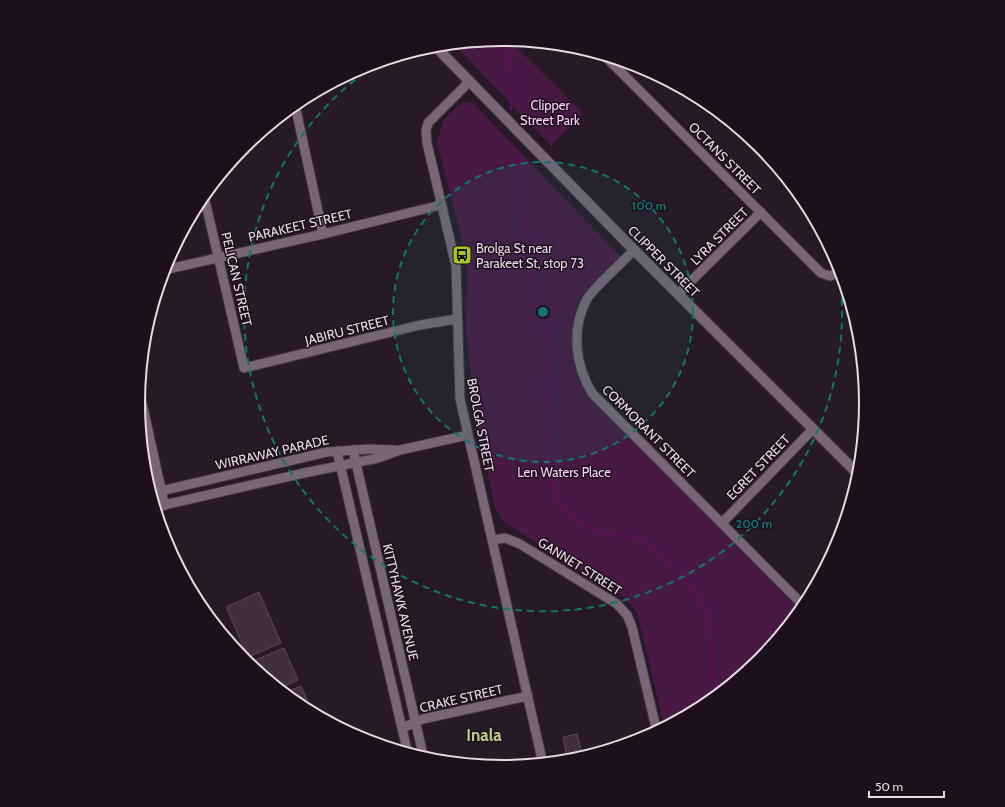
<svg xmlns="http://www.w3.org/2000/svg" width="1005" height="807" font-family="Cabin,sans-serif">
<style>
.green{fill:#481945}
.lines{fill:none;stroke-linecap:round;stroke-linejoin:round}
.stream{stroke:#581254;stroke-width:3}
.building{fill:#402f3e;stroke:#5b4959}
.minor-casing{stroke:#3f343e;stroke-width:11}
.tertiary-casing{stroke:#3f343e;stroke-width:12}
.minor{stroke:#786575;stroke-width:9}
.tertiary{stroke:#786575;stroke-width:10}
.ring{fill:none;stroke:#0f766e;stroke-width:2;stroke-dasharray:7 5}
.labels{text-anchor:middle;stroke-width:3;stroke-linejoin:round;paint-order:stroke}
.park-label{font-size:13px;fill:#fbd3f6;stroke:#1e0f1d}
.street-label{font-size:13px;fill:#e6dce5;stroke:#1e0f1d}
.poi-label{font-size:13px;fill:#e6dce5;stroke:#1e0f1d;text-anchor:start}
.district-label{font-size:17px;font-weight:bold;fill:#bacd82;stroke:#1e0f1d}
.rim{fill:none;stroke:#e6dce5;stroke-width:2}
.centre{fill:#0f766e;stroke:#1e0f1d;stroke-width:2}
.ring-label{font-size:12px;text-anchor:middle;font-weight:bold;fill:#0f766e;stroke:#1e0f1d;stroke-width:3;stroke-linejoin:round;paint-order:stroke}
</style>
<rect width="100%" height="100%" fill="#281926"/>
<!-- green -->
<path class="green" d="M503,39L509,40L583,113L551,146L454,44Z
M465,102H472L624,260L588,298L575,341L585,382L805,607L760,661L705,707L665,728L637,613L630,603L619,594L505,523L495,508L474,408L466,331L467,269L461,237L437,142L444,119L458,106Z"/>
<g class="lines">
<!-- stream -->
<path class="stream" d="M493,40C496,42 501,44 504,46C514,57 512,95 511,109
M519,157L520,188L530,251L528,265L545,329L550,360L543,382L550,423L547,454L551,477L557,498L567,512L581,523L600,533L637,538L654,549L683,576L697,594L707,613L712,649V675L720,694"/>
</g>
<!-- building -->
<path class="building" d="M259,592L281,643L248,657L226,607Z
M284,648L298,680L278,689L246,662L253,660V661Z
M301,686L313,714L300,706L284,693Z
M577,734L583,758L573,761L571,755L567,756L563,737Z"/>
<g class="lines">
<defs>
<path id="minor" d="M604,55L821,273L830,276L842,271
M470,81L428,123L426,130L427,143L456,266L460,399L543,764
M295,105L323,234
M204,196L244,368L420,325L457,319
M634,250C623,262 595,286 587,299C571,329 575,365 592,393L805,607
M164,270L323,234L441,205
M678,294L761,212
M353,450L424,759
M337,451L408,754
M161,491L327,452L368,449L395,450
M164,505L304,473L378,458L400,450L468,435
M722,523L813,429
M493,540L505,538L520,544L617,604L627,615L632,627L657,732
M402,728L423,719L528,696"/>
<path id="tertiary" d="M435,46L634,250L860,476
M139,391L164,505L155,507
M151,493L161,491"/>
</defs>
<!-- minor casing -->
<use href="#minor" class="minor-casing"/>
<!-- tertiary casing -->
<use href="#tertiary" class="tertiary-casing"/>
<!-- minor -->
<use href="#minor" class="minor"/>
<!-- tertiary -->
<use href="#tertiary" class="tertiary"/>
</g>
<!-- distance rings -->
<circle cx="543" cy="312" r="150" fill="#0f766e" fill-opacity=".12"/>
<g class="ring">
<circle cx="543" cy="312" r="150"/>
<path d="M838 263A299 299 0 1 1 378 63"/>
</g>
<!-- icons -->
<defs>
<symbol id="bus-square" viewBox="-11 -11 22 22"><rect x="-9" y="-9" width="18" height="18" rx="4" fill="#a9c71b" stroke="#1e0f1d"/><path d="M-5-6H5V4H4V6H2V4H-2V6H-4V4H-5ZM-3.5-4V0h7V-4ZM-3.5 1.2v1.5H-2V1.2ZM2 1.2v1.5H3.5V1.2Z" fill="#111"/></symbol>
</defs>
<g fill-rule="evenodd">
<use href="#bus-square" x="451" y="244" width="22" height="22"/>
</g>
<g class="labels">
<!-- park labels -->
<g class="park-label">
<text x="550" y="110">Clipper<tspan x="550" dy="15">Street Park</tspan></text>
<text x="564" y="477">Len Waters Place</text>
</g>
<!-- street labels -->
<g class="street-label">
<text transform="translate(725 158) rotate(45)" y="5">OCTANS STREET</text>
<text transform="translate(300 225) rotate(-13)" y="5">PARAKEET STREET</text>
<text transform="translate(719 236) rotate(-45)" y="5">LYRA STREET</text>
<text transform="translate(664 261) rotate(45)" y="5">CLIPPER STREET</text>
<text transform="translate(237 279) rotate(77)" y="5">PELICAN STREET</text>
<text transform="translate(347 330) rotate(-14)" y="5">JABIRU STREET</text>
<text transform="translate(481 425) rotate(79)" y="5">BROLGA STREET</text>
<text transform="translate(649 431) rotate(45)" y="5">CORMORANT STREET</text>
<text transform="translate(272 452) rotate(-13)" y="5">WIRRAWAY PARADE</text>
<text transform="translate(758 467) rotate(-46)" y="5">EGRET STREET</text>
<text transform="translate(580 566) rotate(32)" y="5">GANNET STREET</text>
<text transform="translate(401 602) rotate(77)" y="5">KITTYHAWK AVENUE</text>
<text transform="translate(461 698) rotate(-13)" y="5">CRAKE STREET</text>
</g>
<!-- poi labels -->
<g class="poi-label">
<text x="476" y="253">Brolga St near<tspan x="476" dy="15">Parakeet St, stop 73</tspan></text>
</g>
<!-- district labels -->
<g class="district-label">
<text x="484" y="741">Inala</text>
</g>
</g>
<!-- crop -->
<path d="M0 0H1005V807H0ZM145 403a357 357 0 1 1 714 0a357 357 0 1 1-714 0Z" fill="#1e0f1d" fill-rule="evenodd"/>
<path class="rim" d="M145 403a357 357 0 1 1 714 0a357 357 0 1 1-714 0Z"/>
<circle cx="543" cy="312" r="6" class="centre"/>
<g class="ring-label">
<text x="649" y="210">100 m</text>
<text x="754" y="528">200 m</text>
</g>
<!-- scale -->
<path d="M869 791v6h75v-6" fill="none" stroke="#e6dce5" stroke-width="2"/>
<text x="875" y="791" font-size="12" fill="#e6dce5" stroke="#1e0f1d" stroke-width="3" paint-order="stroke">50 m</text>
</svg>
